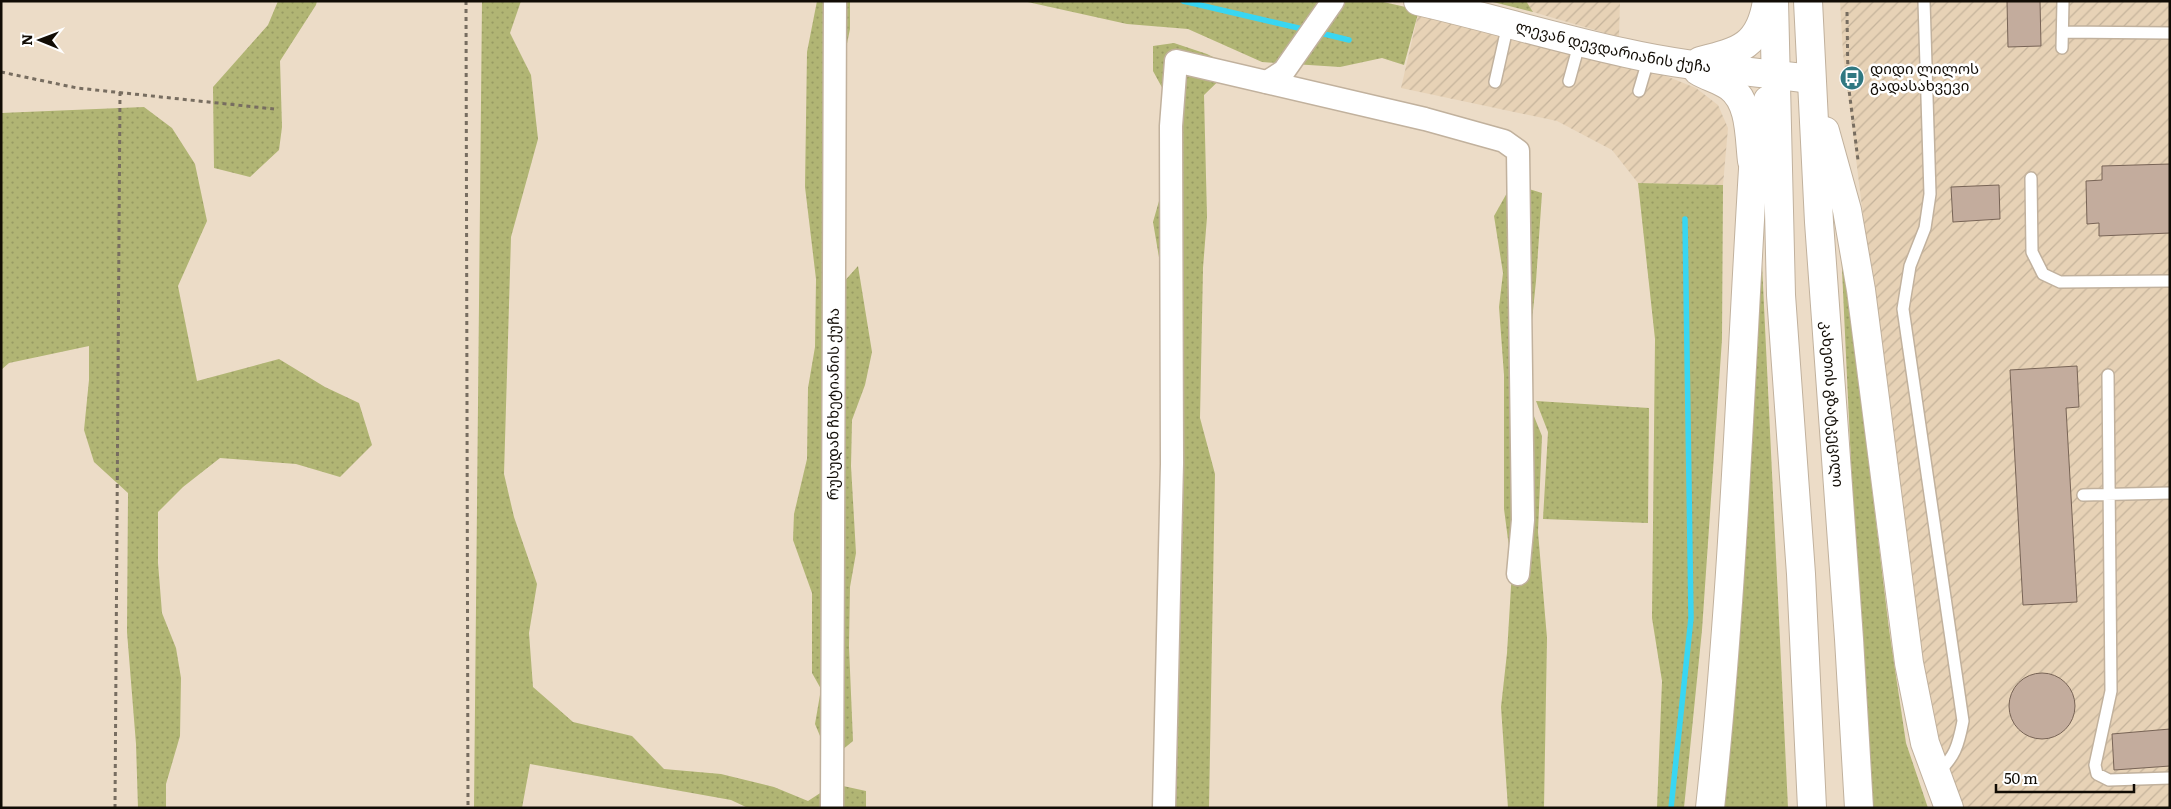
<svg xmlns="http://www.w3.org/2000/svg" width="2171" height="809" font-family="Literata,'Noto Sans Georgian',serif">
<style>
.industrial{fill:url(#industrial-furrows)}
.grass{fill:url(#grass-dots)}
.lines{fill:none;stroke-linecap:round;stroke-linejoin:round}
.stream{stroke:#39d6f2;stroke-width:5.5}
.building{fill:#c3ac9d;stroke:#786456}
.service-casing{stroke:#c1b19d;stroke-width:14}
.minor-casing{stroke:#c1b19d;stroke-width:25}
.secondary-casing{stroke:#c1b19d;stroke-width:30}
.trunk-casing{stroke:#c1b19d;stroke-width:30}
.path{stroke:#776d60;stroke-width:3;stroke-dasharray:4 4;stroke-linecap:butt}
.service{stroke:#fff;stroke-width:11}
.minor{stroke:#fff;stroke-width:22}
.secondary{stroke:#fff;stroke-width:28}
.trunk{stroke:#fff;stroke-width:28}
.labels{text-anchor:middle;stroke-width:5;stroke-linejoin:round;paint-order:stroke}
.street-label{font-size:15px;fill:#110c05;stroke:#fff}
.poi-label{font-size:15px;fill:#110c05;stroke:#fff;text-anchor:start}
</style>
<defs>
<pattern id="industrial-furrows" width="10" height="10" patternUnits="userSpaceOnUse" patternTransform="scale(1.25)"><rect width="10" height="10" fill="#e7d2b6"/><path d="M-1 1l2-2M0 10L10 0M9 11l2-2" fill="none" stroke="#c5b39b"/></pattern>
<pattern id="grass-dots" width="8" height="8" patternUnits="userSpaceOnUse" patternTransform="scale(1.25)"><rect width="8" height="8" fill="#b1b574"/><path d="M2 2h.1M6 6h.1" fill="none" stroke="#979a63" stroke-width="1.8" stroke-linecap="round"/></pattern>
</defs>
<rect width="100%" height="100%" fill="#ecdcc7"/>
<!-- industrial -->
<path class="industrial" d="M1526,1H1620L1619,37L1533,12Z
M1840,1H2170V808H1961L1933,733L1909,586L1843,54Z
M1419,10L1641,66L1696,88L1718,105L1728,128L1723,185L1638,183L1612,150L1557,121L1401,88Z"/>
<!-- grass -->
<path class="grass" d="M278,1H317L316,5L280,61L282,127L279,150L250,177L214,168L213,87L268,25Z
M482,1H521L510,33L531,75L538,139L511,237L504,474L514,517L537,584L529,633L533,687L573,722L632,736L664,769L721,774L774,787L808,801L834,784L866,791V808H748L731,800L530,764L522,808H474Z
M817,1H850V29L839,83L841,285L858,266L872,352L865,385L852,420L851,466L856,553L850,587L849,647L853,741L830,760L815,724L821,689L812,673V593L793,540L794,514L807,459L808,388L815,347L816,279L805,187L807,52Z
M1023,1H1379L1419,10L1404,65L1382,58L1340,67L1262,62L1188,29L1127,24Z
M1489,1H1526L1533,12Z
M1174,43L1207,54L1233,67L1204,95L1207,217L1203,268L1200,418L1215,474L1209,808H1174L1162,275L1153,222L1165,180V93L1153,71V46Z
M144,107L172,128L195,164L207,221L178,286L197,381L279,359L325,387L359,403L372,445L340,477L296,464L220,458L183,487L158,512V563L162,613L176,648L181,678L180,736L166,784V808H138L136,744L127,632L128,493L94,462L84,430L89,380V346L9,363L1,370V113Z
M1638,183L1723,185L1722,339L1702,630L1684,808H1657L1662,681L1652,618L1655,339Z
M1512,184L1542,193L1536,281L1528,360L1527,399L1542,436L1538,532L1547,638L1544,808H1508L1501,707L1507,653L1512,570L1504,509V375L1499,307L1503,273L1494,216Z
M1761,243L1788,808H1716Z
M1841,248L1863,415L1889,629L1906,743L1928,808H1867Z
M1536,401L1649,408L1648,523L1543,519L1548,432Z"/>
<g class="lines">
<!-- stream -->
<path class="stream" d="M1183,1L1307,30
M1316,32L1349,40
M1671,808L1691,618L1685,219"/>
</g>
<!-- building -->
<path class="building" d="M2007,1H2040L2041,46L2008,47Z
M2170,164V233L2099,236V223L2087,224L2086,181L2102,180V166Z
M1999,185L2000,219L1953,222L1951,187Z
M2077,366L2079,407L2066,408L2077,602L2023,605L2010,370Z
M2009 706a33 33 0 1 1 66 0a33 33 0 1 1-66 0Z
M2170,729V766L2114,770L2112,734Z"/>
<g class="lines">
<defs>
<path id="service" d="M1924,1L1930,194L1925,228L1910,266L1903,309L1963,721C1958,747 1955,756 1937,774
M2063,32L2170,33
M2062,48L2063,1
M1569,81L1580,41
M1495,82L1508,24
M1639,91L1649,57
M2031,178L2032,252L2043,274L2060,282L2170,281
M2108,375L2111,691L2095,765L2097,774L2109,780L2170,778
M2083,495L2170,493"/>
<g id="minor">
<path d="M1267,82L1284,71L1333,1"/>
<path id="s1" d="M832,808L835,1"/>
<path d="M1164,808L1172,464L1171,126L1176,61L1425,119L1504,141L1518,151L1523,520L1518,574"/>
</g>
<g id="secondary">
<path id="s2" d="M1418,1C1488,17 1556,38 1626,53C1687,67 1749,71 1811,79"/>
<path d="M1700,61C1740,51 1760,46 1767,1"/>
<path d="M1698,71C1708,77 1721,80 1730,87C1751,103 1749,137 1752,161"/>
</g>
<g id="trunk">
<path d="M1774,1L1781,295L1801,574L1812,808"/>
<path id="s3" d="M1808,1L1819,222L1849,639L1859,808"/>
<path d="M1825,131L1847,210L1861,290L1909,663L1925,743L1949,808"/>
<path d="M1710,808C1733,596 1740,382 1753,169L1758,136L1768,100"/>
</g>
</defs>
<!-- service casing -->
<use href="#service" class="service-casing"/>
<!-- minor casing -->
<use href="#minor" class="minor-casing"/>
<!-- secondary casing -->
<use href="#secondary" class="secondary-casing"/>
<!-- trunk casing -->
<use href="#trunk" class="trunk-casing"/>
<!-- path -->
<path class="path" d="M466,1L468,808
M1847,12L1848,82L1858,160
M1,72L77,88L274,109
M115,808L120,92"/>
<!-- service -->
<use href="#service" class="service"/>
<!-- minor -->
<use href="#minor" class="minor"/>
<!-- secondary -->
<use href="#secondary" class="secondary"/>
<!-- trunk -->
<use href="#trunk" class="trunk"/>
</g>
<!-- icons -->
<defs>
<symbol id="bus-disc" viewBox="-11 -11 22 22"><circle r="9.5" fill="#307881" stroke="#fff"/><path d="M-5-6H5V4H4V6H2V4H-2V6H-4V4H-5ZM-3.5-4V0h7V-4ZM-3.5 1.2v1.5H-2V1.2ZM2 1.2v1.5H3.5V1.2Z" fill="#fff"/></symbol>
</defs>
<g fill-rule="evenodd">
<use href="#bus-disc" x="1838" y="64" width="28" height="28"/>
</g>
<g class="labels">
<!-- street labels -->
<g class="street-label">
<text dy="5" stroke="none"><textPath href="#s2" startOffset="201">ლევან დევდარიანის ქუჩა</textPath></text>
<text dy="5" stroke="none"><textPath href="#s1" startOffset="404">რუსუდან ჩხეტიანის ქუჩა</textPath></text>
<text dy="5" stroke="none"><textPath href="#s3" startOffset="404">კახეთის გზატკეცილი</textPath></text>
</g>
<!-- poi labels -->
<g class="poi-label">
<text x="1870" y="74">დიდი ლილოს<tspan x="1870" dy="17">გადასახვევი</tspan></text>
</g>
</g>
<!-- border -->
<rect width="2171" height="809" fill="none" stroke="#110c05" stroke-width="5"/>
<!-- north arrow -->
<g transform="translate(40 40) rotate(271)" stroke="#ffffff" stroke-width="4" paint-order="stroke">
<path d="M0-4L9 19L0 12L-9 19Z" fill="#110c05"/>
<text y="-8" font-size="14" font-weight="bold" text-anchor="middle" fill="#110c05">N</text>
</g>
<!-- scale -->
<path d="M1996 784v8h138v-8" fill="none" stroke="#110c05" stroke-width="2.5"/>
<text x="2004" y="784" font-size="15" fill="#110c05" stroke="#ffffff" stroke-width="4" paint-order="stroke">50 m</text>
</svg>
